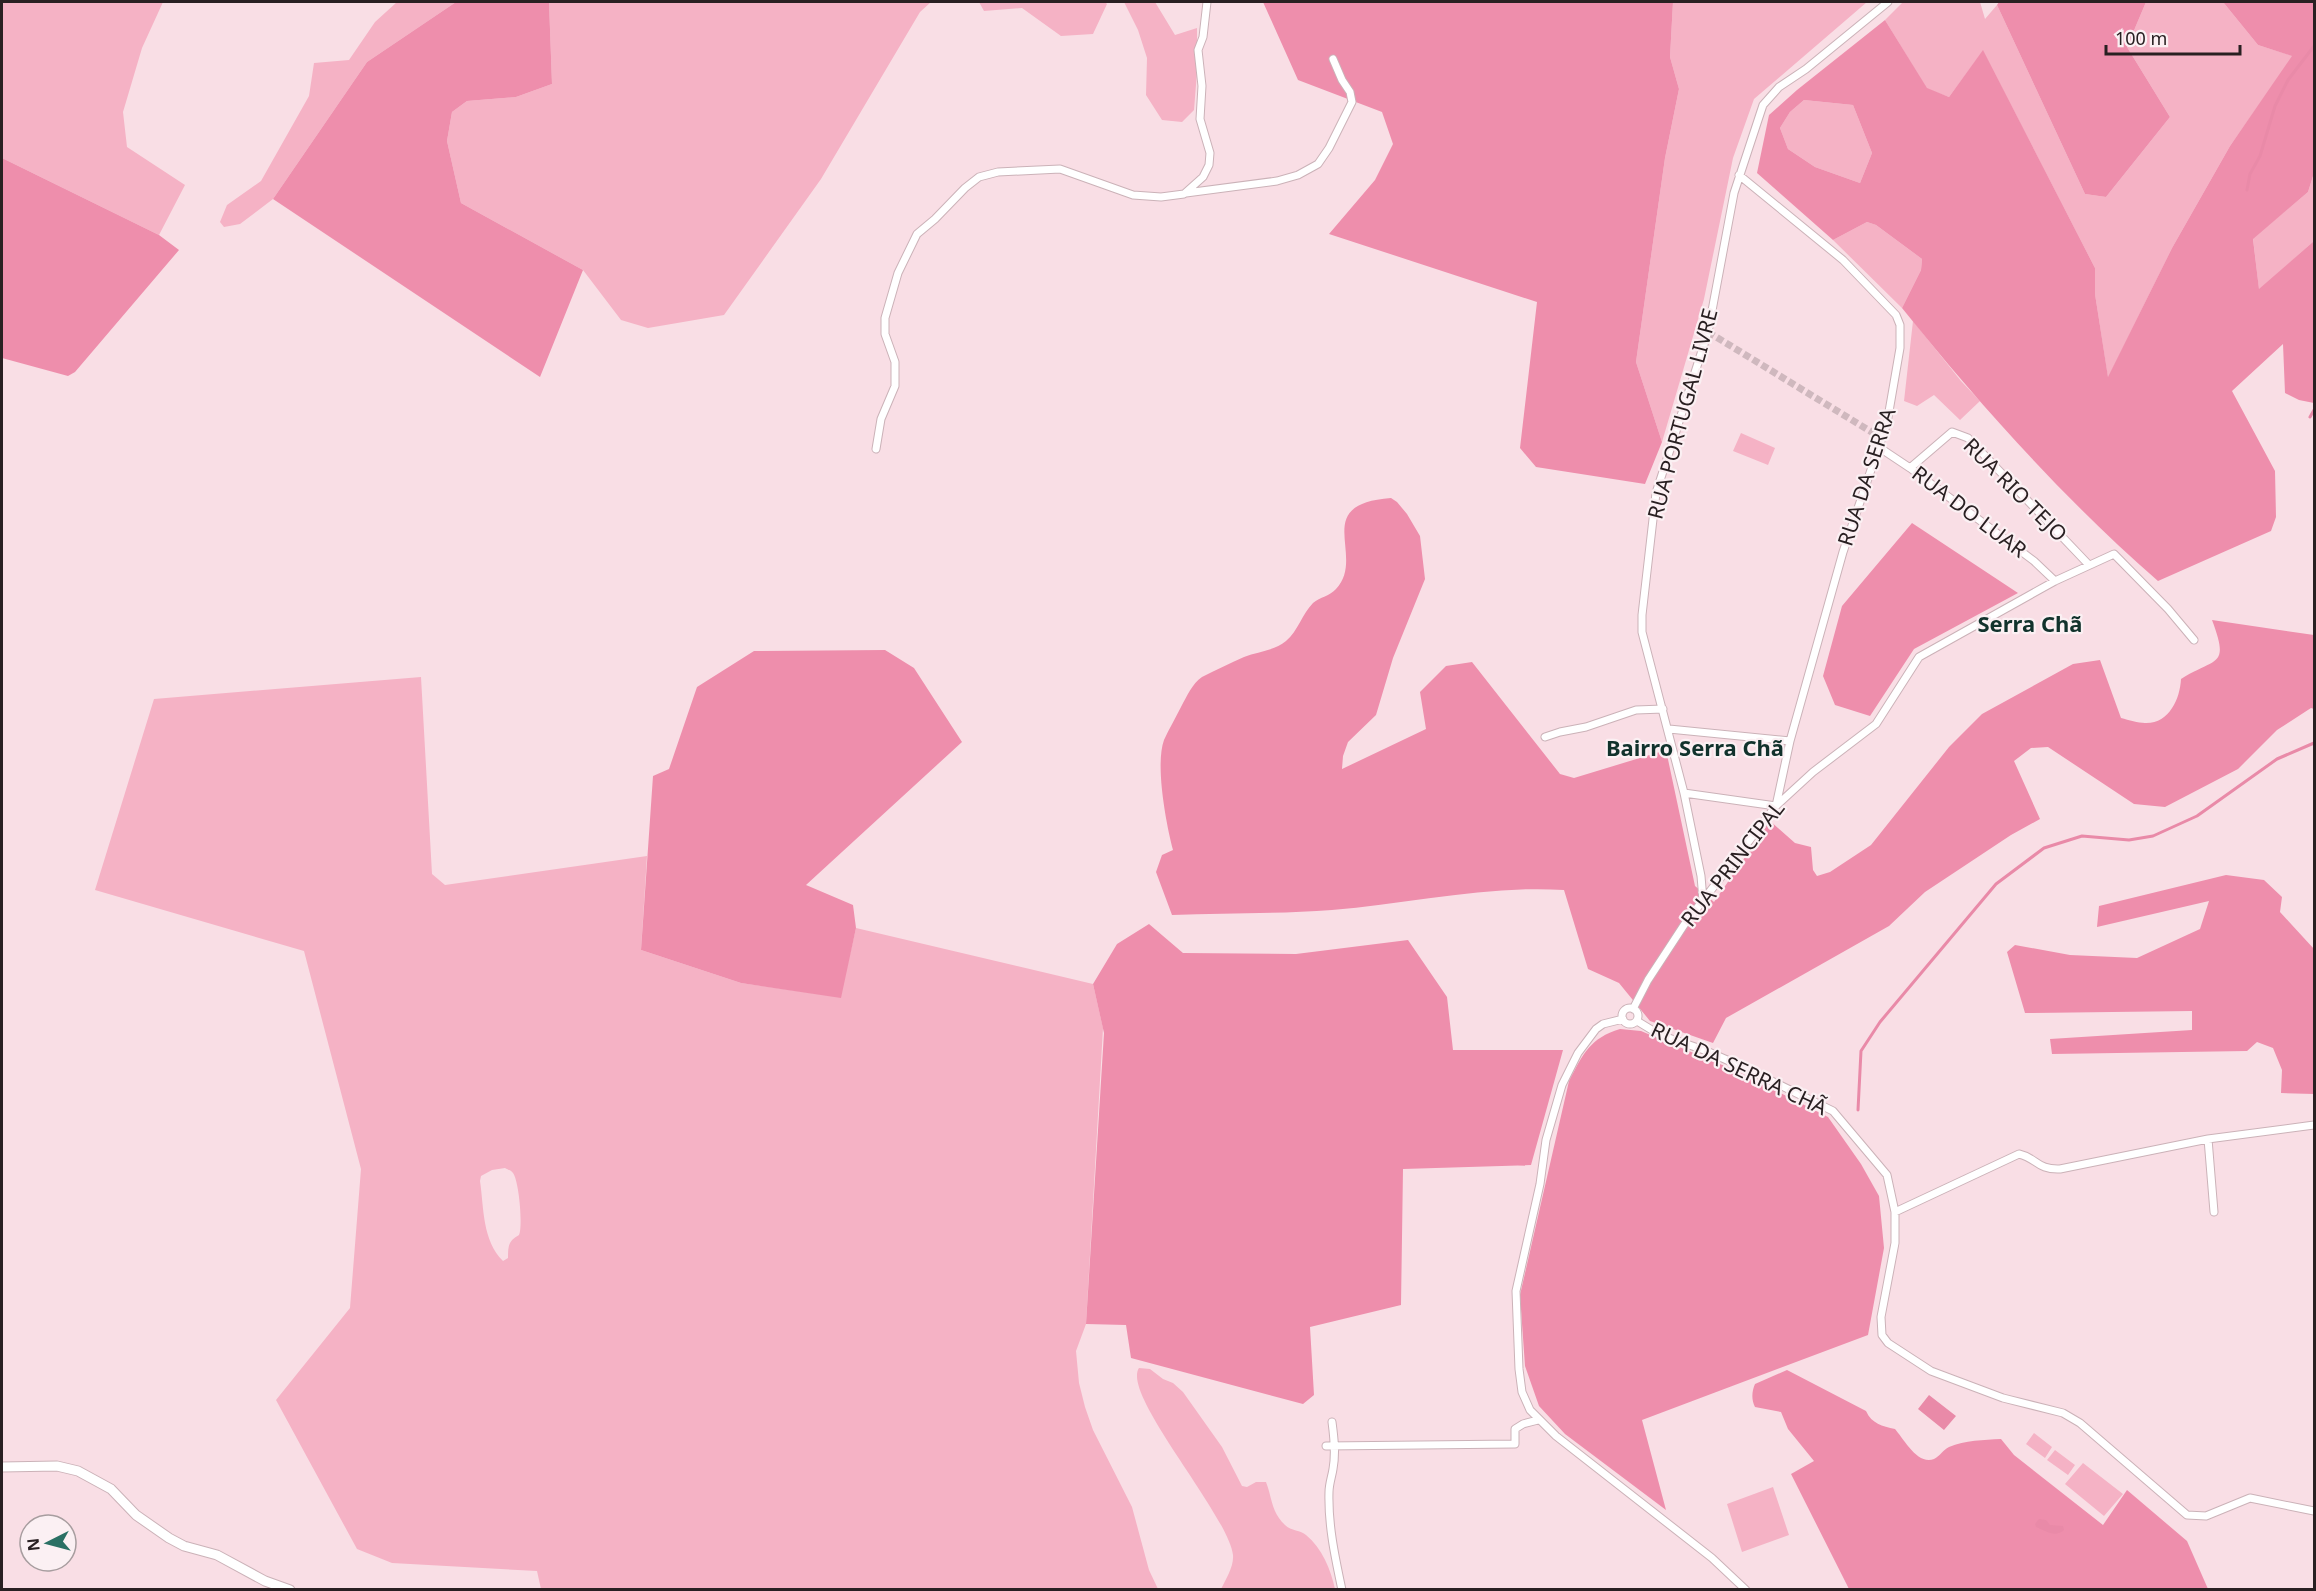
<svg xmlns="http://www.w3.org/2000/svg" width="2316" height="1591" font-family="'Noto Sans',sans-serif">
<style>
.green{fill:#f5b2c5;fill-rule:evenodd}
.forest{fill:#ee8eac;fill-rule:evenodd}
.water{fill:#e98aa8}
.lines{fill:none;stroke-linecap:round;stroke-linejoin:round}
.stream{stroke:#e98aa8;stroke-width:3}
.minor-tunnel{stroke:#cfb8be;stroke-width:7;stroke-dasharray:7 3.5;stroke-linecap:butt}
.minor-casing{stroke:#cbb2b8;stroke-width:9}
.tertiary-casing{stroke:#cbb2b8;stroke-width:11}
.minor{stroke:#fff;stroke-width:7}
.tertiary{stroke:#fff;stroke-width:9}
.labels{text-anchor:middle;stroke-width:4.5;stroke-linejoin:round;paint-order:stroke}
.street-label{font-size:21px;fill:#292022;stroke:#fbf0f3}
.neighbourhood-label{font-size:22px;font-weight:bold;fill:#11322c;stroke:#fbf0f3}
</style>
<rect width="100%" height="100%" fill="#f9dee5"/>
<!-- green -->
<path class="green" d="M2,2H163L142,48L123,112L127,147L185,185L159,235L2,158Z
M397,2H456L367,62L273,199L240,224L224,227L220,222L227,205L261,181L309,96L314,63L349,60L375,22Z
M549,2H931L920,12L821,179L724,315L648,328L621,320L583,270L461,203L447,141L452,112L467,101L516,97L552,84Z
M979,2H1105L1107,4L1093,34L1061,36L1022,8L984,11Z
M1124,2H1155L1175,35L1197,28V72L1194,110L1182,122L1162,120L1146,95L1147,58L1138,30Z
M1673,2H1867L1754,99L1733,158L1704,299L1662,442L1636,362L1665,158L1679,89L1670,57Z
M1903,2H1980L1985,19L1997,5L2085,194L2106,197L2170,117L2127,47L2146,2H2223L2258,45L2293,56L2230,146L2172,248L2108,378L2095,294V268L1983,51L1949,97L1927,89L1885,20Z
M1804,100L1853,105L1872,153L1860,183L1815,167L1788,149L1780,128L1790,112Z
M2314,173V241L2259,290L2253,238L2308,192Z
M1867,222L1876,225L1922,259L1921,270L1902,308L1833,240Z
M1913,321L1961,381L1980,401L1960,420L1934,395L1917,406L1904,401Z
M1741,433L1775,448L1768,465L1733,451Z
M421,677L432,874L445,885L647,856L641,950L741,983L840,997L856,928L1093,984L1103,1028L1086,1324L1076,1351L1079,1383L1085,1407L1093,1430L1132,1507L1149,1570L1158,1589H541L537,1571L392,1563L357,1549L276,1400L350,1308L361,1169L304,951L95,890L154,699ZM505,1168C508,1170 511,1170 513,1173C519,1181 523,1226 519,1235C508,1241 508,1247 508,1258L503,1261C482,1240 484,1208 480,1181L481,1176L492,1170Z
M1139,1368L1150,1369L1163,1379L1173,1383L1183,1392L1222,1447L1242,1486L1247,1487L1256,1482H1266C1272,1497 1271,1512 1285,1525C1291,1531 1301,1530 1306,1535C1322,1548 1331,1570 1335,1589H1221C1226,1579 1234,1566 1233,1555C1228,1514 1121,1394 1139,1368Z
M2034,1433L2052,1447L2045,1458L2026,1444Z
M2055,1450L2075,1465L2068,1475L2047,1460Z
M2083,1463L2123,1494L2104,1516L2065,1484Z
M1773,1487L1789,1535L1742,1552L1727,1504Z"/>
<!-- forest -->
<path class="forest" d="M456,2H549L552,84L516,97L467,101L452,112L447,141L461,203L583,270L540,377L273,199L367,62Z
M1263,2H1673L1670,57L1679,89L1665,158L1636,362L1662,442L1645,484L1536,467L1520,448L1537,302L1329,234L1375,180L1393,144L1382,112L1298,80Z
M1999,2H2146L2127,47L2170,117L2106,197L2085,194L1997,5Z
M2223,2H2314V173L2308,192L2253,239L2259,289L2314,241V403L2299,400L2285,393L2283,344L2232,391L2275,471L2276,517L2271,531L2158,581C2064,499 1980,405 1902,308L1921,270L1922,259L1876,225L1867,222L1833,240L1757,173L1769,115L1797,90L1885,20L1927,88L1949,97L1983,50L2095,268V294L2108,377L2172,248L2230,146L2292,56L2258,45ZM1804,100L1853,105L1872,153L1860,183L1815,167L1788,149L1780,128L1790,112Z
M2,158L159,235L179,250L75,372L68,376L2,358Z
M1391,498L1397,502L1407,514L1420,536L1425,579L1393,658L1376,715L1348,742L1343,756L1342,769L1426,729L1420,692L1446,666L1472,662L1560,774L1574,778L1666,750L1695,886L1714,902L1770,821L1795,843L1811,847L1813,870L1817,876L1830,872L1871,845L1949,747L1982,714L2073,664L2100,660L2121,718C2129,720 2138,723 2145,723C2169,724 2180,699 2181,679C2216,657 2230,668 2212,620L2314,635V709L2311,708L2277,730L2238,769L2165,807L2134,804L2048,747L2031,748L2014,761L2040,819L2011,835L1925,892L1889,926L1726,1018L1713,1043L1650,1021L1619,983L1588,969L1564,890C1487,885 1409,904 1332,910C1279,914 1225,913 1172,915L1156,872L1162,855L1173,850C1166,823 1155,765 1164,740C1169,729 1176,717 1181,707C1187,696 1192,684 1202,677C1216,670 1230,663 1244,657C1259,651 1274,651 1286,641C1298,631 1302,614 1313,603C1320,597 1330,596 1336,589C1367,556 1309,504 1391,498Z
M1912,523L2018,593L1914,649L1870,716L1835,705L1823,676L1842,606Z
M885,650L914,668L962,742L806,885L853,905L856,928L841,998L741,983L641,950L653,776L669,769L697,687L754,651Z
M2226,875L2264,880L2282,897L2280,912L2314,949V1094L2281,1093L2282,1070L2273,1048L2257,1042L2247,1051L2052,1054L2050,1039L2192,1030V1011L2025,1013L2007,952L2015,945L2070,955L2137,958L2200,929L2209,901L2097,927L2099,906Z
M1149,924L1183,953L1296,954L1408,940L1447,997L1453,1050H1563L1531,1165L1403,1169L1401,1305L1310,1327L1314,1395L1303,1404L1131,1358L1126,1325L1086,1324L1104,1033L1093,984L1117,944Z
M1620,1029L1641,1031L1739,1072L1828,1117L1861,1164L1879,1196L1884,1248L1868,1335L1642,1420L1666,1510L1565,1434L1539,1406L1525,1366L1520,1295L1569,1081C1583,1054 1590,1038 1620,1029Z
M1787,1370L1866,1411C1872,1424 1882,1426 1895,1429C1903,1438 1918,1466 1934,1459C1940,1456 1943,1450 1949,1447C1965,1440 1984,1440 2001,1439L2014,1455L2103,1525L2127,1490L2187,1541L2208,1589H1849L1791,1474L1814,1461L1788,1429L1781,1412L1755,1407C1751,1399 1752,1391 1755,1384Z"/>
<!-- water -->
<path class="water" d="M1929,1395L1956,1416L1944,1430L1918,1409Z
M2039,1519L2046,1520L2050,1525L2063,1526L2064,1530C2055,1538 2046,1531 2036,1527L2035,1524Z"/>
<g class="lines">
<!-- stream -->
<path class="stream" d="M2247,190L2250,174L2260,156L2275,106L2288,80L2314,46
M2310,417L2314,410
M1858,1110L1861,1051L1880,1022L1996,884L2044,848L2082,836L2129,840L2153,836L2197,816L2277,759L2314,743"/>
<!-- minor-tunnel -->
<path class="minor-tunnel" d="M1708,332L1883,439"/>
<defs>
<path id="minor" d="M1186,193L1277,181L1298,175L1318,164L1329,148L1352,102L1350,92L1342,80L1333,59
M1880,448L1910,468L2034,561L2055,581
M876,449L881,419L895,386V362L885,334V318L898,273L917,234L935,219L965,188L979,177L998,172L1060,169L1133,195L1161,197L1184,194L1203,177L1209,165L1210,153L1200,119L1202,86L1198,50L1203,37L1207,2
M1910,468L1952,432L1968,438L2089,565
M1669,729L1790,741
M1545,737L1560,732L1586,727L1636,710L1663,709
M1684,793L1776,806L1790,741L1843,552L1887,423L1900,348V325L1896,315L1843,260L1739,175
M1703,900L1701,876L1684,793L1642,632V615L1656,493L1708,332L1734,193L1763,105L1779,87L1806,69L1888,2
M1622 1016a8 8 0 1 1 16 0a8 8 0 1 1-16 0Z
M1633,1009L1648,980L1684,925L1776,806L1813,772L1876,724L1919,657L2055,581L2114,554L2168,609L2194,640
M1623,1019L1603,1024L1596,1029L1578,1053L1562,1085L1546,1140L1540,1184L1516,1291L1519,1369L1522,1392L1530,1410L1556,1436L1712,1558L1746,1590
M1637,1021L1660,1035L1704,1050L1743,1067L1833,1111L1887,1175L1895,1212V1243L1881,1317L1882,1335L1888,1343L1931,1371L2003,1398L2063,1413L2080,1423L2187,1515L2206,1516L2250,1498L2314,1511
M2208,1139L2214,1212
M1895,1212L2019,1154C2037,1158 2037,1170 2060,1169L2208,1139L2314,1125
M1332,1422C1334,1437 1336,1453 1333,1469C1332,1476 1329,1484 1329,1492C1328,1525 1335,1557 1342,1590
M1326,1446L1515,1444V1429L1523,1424L1538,1420"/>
<path id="tertiary" d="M2,1467L57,1466L78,1471L111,1489L136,1515L169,1538L184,1546L217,1555L265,1581L290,1590"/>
</defs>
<!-- minor casing -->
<use href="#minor" class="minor-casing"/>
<!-- tertiary casing -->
<use href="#tertiary" class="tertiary-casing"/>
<!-- minor -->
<use href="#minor" class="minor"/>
<!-- tertiary -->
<use href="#tertiary" class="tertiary"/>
</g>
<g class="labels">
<!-- street labels -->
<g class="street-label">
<text transform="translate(1683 414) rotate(-75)" y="7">RUA PORTUGAL LIVRE</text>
<text transform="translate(1867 477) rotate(-72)" y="7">RUA DA SERRA</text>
<text transform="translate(2015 490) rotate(45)" y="7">RUA RIO TEJO</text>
<text transform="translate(1969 512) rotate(37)" y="7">RUA DO LUAR</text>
<text transform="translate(1733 864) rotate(-52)" y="7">RUA PRINCIPAL</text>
<text transform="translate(1739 1069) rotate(25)" y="7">RUA DA SERRA CHÃ</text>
</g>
<!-- neighbourhood labels -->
<g class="neighbourhood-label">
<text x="2030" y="632">Serra Chã</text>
<text x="1695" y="756">Bairro Serra Chã</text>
</g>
</g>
<!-- border -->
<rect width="2316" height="1591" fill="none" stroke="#292022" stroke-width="6"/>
<!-- north arrow -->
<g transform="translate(48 1543) rotate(264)"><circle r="28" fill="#fbf0f3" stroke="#a79d9f" stroke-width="1.5"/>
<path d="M0-4.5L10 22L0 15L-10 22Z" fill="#2a7064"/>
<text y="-9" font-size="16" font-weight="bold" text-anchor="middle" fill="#292022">N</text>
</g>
<!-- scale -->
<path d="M2106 45v9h134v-9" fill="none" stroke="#292022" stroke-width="3"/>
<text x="2115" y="45" font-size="18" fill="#292022" stroke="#fbf0f3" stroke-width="4.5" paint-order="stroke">100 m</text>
</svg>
